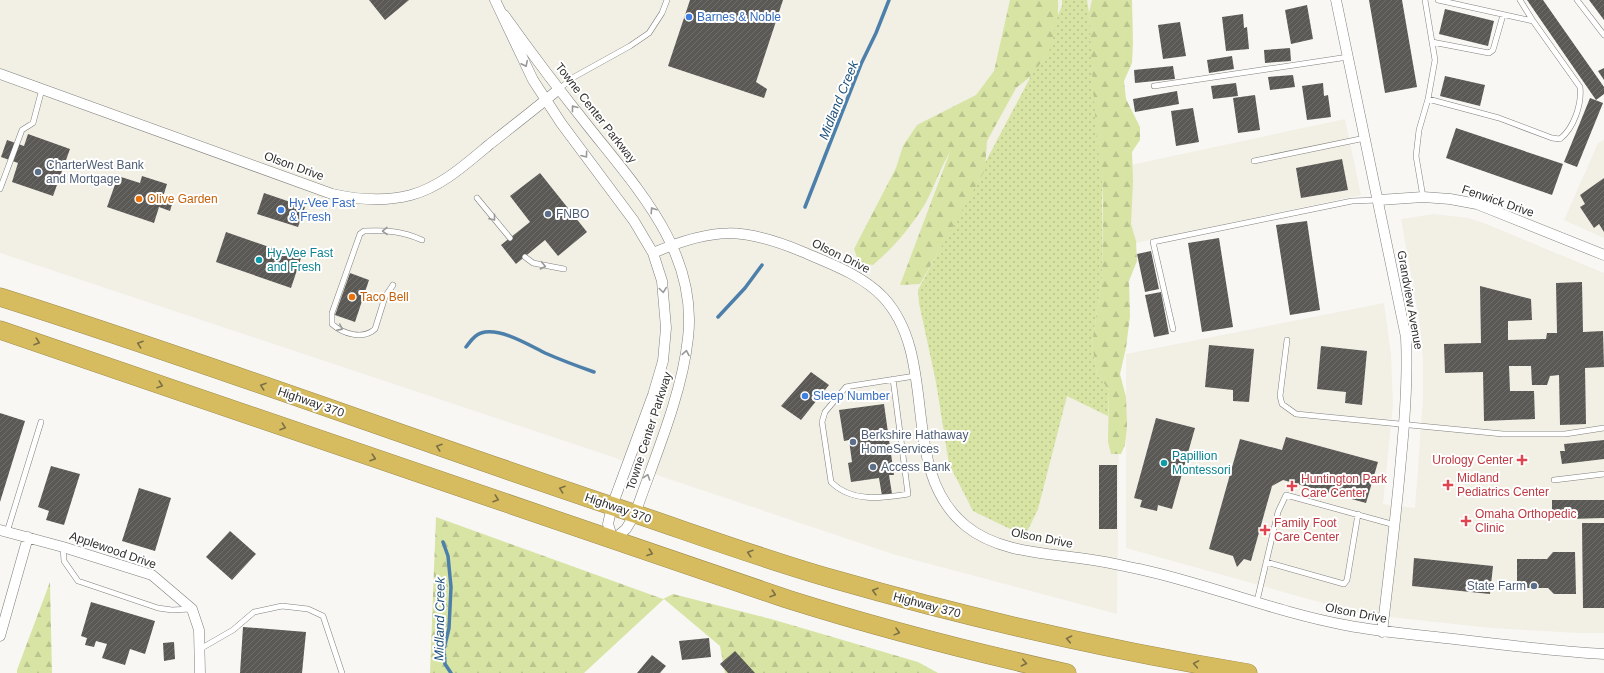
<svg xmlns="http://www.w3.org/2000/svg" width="1604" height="673" font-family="Helvetica,sans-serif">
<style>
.built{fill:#f2efe4}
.grass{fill:url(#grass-dots)}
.forest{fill:url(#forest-firs)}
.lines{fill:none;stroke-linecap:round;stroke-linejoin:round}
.stream{stroke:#4d7fab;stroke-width:3.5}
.building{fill:url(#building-hatch)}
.lane-casing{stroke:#7f7f7c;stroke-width:6}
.street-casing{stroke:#7f7f7c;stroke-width:11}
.highway-casing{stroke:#9c8b4e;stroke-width:19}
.lane{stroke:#fff;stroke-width:5}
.street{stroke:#fff;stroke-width:10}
.highway{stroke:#d6bc5f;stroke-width:18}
.oneway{stroke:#989897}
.oneway2{stroke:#7b7045}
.shop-dot{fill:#3f7fe0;stroke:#fff;stroke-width:1.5}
.service-dot{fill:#5c6f8a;stroke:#fff;stroke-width:1.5}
.food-dot{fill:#e8710a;stroke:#fff;stroke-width:1.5}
.culture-dot{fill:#0f9aa8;stroke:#fff;stroke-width:1.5}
.health-dot{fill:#e0444e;stroke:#fff;stroke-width:1.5}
.labels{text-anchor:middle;stroke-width:4;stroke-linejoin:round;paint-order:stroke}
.shop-label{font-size:12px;fill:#366cbe;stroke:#fff;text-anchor:start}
.street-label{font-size:12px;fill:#31312f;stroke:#fff}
.service-label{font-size:12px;fill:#4e5e75;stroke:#fff;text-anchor:start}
.food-label{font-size:12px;fill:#c56008;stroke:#fff;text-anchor:start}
.culture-label{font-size:12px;fill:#0d838f;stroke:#fff;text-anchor:start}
.health-label{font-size:12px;fill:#be3a42;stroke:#fff;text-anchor:start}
.water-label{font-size:13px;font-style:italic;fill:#1d507b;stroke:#fff}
</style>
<defs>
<pattern id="grass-dots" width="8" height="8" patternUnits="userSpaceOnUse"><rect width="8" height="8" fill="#d7e4a4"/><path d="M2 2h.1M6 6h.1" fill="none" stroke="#b9c48e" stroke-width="1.8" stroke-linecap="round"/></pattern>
<pattern id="forest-firs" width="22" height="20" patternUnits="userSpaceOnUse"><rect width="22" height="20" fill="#d7e4a4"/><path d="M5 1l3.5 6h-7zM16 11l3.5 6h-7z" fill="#b9c48e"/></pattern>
<pattern id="building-hatch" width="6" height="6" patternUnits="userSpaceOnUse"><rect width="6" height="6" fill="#5a5956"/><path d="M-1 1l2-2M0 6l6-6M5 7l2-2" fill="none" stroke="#6f6e6b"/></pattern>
</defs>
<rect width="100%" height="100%" fill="#f8f7f4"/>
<!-- built -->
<path class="built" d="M0,0H1124L1117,614L896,555L660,476L613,457L0,253Z
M1345,119L1361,195L1126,245V166Z
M1604,140V238L1564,220L1598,143Z
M1434,214L1468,218L1484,223L1604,273V633H1579L1491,628L1362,614L1126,548V354L1384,303L1391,354L1393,404L1383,504L1415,508L1423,398V362L1420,326L1401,219Z"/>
<!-- grass -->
<path class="grass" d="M1062,0H1087L1089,13L1102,178V277L1092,344L1097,374L1109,390L1108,416L1067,396L1038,509L1025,536L973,511L949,464L936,382L919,303L918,290L1031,76L1062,6Z"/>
<!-- forest -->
<path class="forest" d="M1010,0H1058V16L1049,52L1031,76L1016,88L987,141L985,170L920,284L900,285L950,152C940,168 934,188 925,204C911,227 893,248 873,265L859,263L854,249L896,168L903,146L917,125L976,95L994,71Z
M1092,0H1132L1133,42L1132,63L1124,81L1126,99L1140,127V140L1132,152L1133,182L1131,224L1136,241L1137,261L1129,281L1130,316L1126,348L1120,374L1126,397L1127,426L1125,445L1121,454H1111L1108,442L1109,390L1097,374L1092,344L1102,277L1103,202L1102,178L1097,143L1092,70L1089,13Z
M436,517L663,599L673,594L771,619L918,662L938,673H725L720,646L664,599L584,673H430Z
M50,582L52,673H17V670Z"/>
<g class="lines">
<!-- stream -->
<path class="stream" d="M805,207L861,64L876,33L889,0
M718,317L745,288L762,265
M466,347C470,342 474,335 481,333C500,327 529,345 545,353C561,360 577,366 594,372
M443,542L448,556L451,587L449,628L444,649L445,664L451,673"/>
</g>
<!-- building -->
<path class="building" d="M369,0H409L385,20Z
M690,0H783L756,82L767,89L764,98L668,66Z
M1369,0H1402L1417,87L1385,93Z
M1527,0H1543L1604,87V94L1596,100Z
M1589,0H1604V20Z
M1307,5L1313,39L1291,44L1285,10Z
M1445,9L1494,21L1488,46L1439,34Z
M1243,14L1244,28L1247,27L1249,49L1226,51L1222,17Z
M1180,22L1186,56L1163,59L1158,25Z
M1290,48L1291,61L1265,63L1264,50Z
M1232,56L1234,69L1209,73L1207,60Z
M1173,66L1175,79L1135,83L1134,70Z
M1604,68V80L1598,71Z
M1293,75L1295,87L1270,90L1268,77Z
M1445,76L1485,85L1480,106L1440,96Z
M1236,83L1238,96L1213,99L1211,86Z
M1323,83L1324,96L1328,95L1331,117L1307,120L1302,86Z
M1177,91L1179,104L1135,112L1133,99Z
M1255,95L1260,130L1238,133L1233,98Z
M1590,98L1603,103L1577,167L1564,162Z
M1193,108L1199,142L1176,146L1171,111Z
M1456,128L1563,164L1552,195L1446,158Z
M28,134L70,149L53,196L12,182L18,163L1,157L7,140L24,146Z
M1342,159L1348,190L1301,198L1296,168Z
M540,173L587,232L558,256L545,240L516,264L501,245L530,222L510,196Z
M118,176L140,183L142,176L167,184L163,197L173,201L170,211L159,207L154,223L107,207Z
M1604,178V232L1599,224L1594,228L1580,207L1585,204L1580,195Z
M264,193L305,207L298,227L257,214Z
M1307,221L1320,310L1290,315L1276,225Z
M226,232L301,258L291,288L216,262Z
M1219,238L1233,327L1202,332L1188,243Z
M1151,251L1159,289L1145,292L1137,254Z
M350,273L369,280L355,322L335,315Z
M1582,282L1583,332L1603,331L1604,367L1585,368L1586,424L1560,425L1559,375L1550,376L1547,385H1532L1531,366H1509L1510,391H1534L1535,419L1484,421L1483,372L1445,373L1444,344L1481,343L1480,286L1531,299L1532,320L1508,321V340L1546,339L1547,333H1557L1556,283Z
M1161,292L1169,334L1154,337L1145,295Z
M1209,345L1254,349L1249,402L1233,401V390L1205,387Z
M1321,346L1367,351L1362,405L1345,403L1346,392L1317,389Z
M811,372L829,385L801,420L781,406Z
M884,404L894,475H889L892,494L882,496L879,478L851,482L848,463L852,462L849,440L844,441L839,410Z
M0,413L25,421L0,502Z
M1156,418L1195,428L1172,509L1158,505L1157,511L1140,507L1142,500L1134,498Z
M1286,437L1378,462L1366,503L1283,480L1272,486L1251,561L1244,559L1237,567L1233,556L1209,549L1240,439L1282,450Z
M1604,440V459L1562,464L1560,451H1565L1564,444Z
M1099,465H1117V529H1099Z
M51,466L80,474L64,525L46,520L49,511L38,507Z
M139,488L171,498L155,551L122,541Z
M1552,500H1604V518L1569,519V512H1552Z
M1582,523H1604V608H1583Z
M230,531L256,554L232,580L206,557Z
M1553,552H1575L1576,594H1554L1548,588H1517V559H1547Z
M1414,558L1493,566L1490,594L1412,586Z
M91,602L155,621L145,654L130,649L125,665L102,658L107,644L96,641L94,647L85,645L87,638L81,636Z
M243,627L306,632L302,673H240Z
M709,638L711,657L682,660L679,641Z
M174,642L175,659L164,661L163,643Z
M735,651L755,673H728L720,664Z
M652,655L666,666L660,673H637Z"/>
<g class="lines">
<defs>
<path id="lane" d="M1520,0L1533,21
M1577,0L1604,35
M1432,42L1489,53L1493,50L1503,15
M1154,86L1348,57
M559,89L574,77L630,46L649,33L662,13L667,0
M1428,99L1499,118L1552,138L1560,139C1574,128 1582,104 1580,87L1533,21L1438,0
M1254,161L1365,138
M0,189L22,130L33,123L42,89
M1423,197L1416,156L1419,130L1428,99L1435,60L1425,0
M477,198L510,238
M525,257L533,263L564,269
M393,285L385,297L375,329C363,340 343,334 332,324V313L360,234L364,231C386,230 402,231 422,240
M1173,329L1153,242L1352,201L1378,200
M1287,340L1280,396L1282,404L1296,414L1503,434H1565L1604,428
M893,379L908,494C882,498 852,503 831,482L822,422L825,412L846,387L851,386L915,376
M1554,480L1604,474
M7,532L41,422
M63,547L64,561L78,581L158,608L172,610L191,609
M1266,562L1344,584L1347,580L1358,514
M1257,601L1278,512L1286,495L1395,525
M200,649L233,630L254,612L282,606L308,609L323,616L342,673"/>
<path id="street" d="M495,0L533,80L561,123L634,221L653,253L662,281L666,328L663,361L653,395L612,506L608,524L613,540L626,529L635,514C654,459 682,395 688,338C698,252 637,188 588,126C559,90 531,53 504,15
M1336,0L1406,337C1408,378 1405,418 1401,459C1396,517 1389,574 1382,632
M0,74L332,194C359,200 385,202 411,195C441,187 466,164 490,144C513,126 536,108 559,89
M1379,200L1423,197L1450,199L1477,204L1604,255
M653,253C713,227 744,227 803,252C831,264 862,275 883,297C941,359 897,470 966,526C1000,554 1052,553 1093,560C1108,562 1124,566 1139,569C1208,584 1275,612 1345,625C1381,632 1418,635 1454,639C1504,645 1554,651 1604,654
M0,530L63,547L152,575L192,609L199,630L200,673
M0,636L28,537"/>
<path id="highway" d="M0,297C206,362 409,438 615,507C687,531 759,558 833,579C969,618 1108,650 1248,673
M0,330L787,599C879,628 972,652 1067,673"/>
</defs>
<!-- lane casing -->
<use href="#lane" class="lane-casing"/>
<!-- street casing -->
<use href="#street" class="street-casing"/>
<!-- highway casing -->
<use href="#highway" class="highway-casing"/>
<!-- lane -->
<use href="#lane" class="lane"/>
<!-- street -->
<use href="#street" class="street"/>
<!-- highway -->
<use href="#highway" class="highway"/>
</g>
<!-- one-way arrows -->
<defs><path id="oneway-chevron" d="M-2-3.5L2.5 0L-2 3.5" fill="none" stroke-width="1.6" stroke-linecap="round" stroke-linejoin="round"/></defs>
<g class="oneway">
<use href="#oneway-chevron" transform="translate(525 64) rotate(64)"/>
<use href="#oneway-chevron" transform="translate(574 108) rotate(-128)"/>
<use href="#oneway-chevron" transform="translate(585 155) rotate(53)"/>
<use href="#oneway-chevron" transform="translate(653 210) rotate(-123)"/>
<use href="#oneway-chevron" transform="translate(493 218) rotate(51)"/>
<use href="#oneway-chevron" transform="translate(385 231) rotate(179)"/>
<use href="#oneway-chevron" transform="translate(543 266) rotate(12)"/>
<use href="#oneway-chevron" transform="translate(663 290) rotate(82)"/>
<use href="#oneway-chevron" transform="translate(340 328) rotate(26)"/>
<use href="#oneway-chevron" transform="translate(686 353) rotate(-80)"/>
<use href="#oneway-chevron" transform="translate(647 477) rotate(-71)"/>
</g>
<g class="oneway2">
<use href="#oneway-chevron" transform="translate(37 342) rotate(19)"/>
<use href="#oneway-chevron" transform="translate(140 344) rotate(-161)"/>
<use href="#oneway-chevron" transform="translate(160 385) rotate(19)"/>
<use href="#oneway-chevron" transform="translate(263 386) rotate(-161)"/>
<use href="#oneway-chevron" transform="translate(283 427) rotate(19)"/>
<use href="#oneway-chevron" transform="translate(439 447) rotate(-161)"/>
<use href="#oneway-chevron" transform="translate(373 458) rotate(18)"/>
<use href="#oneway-chevron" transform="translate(562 489) rotate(-161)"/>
<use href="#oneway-chevron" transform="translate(496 499) rotate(19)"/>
<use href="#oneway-chevron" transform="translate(650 553) rotate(20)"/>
<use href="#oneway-chevron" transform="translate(750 553) rotate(-162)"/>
<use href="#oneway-chevron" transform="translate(875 591) rotate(-164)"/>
<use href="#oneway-chevron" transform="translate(773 594) rotate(18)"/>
<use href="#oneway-chevron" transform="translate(897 632) rotate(15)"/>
<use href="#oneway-chevron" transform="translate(1069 639) rotate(-168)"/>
<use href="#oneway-chevron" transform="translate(1024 663) rotate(13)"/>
<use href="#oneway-chevron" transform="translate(1196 664) rotate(-170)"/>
</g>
<!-- markers -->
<g class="shop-dot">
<circle cx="689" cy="17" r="4"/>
<circle cx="281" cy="210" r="4"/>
<circle cx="805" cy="396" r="4"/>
</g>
<g class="service-dot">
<circle cx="38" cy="172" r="4"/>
<circle cx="548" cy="214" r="4"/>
<circle cx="853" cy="442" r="4"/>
<circle cx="873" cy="467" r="4"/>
<circle cx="1534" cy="586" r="4"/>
</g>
<g class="food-dot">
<circle cx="139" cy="199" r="4"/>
<circle cx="352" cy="297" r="4"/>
</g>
<g class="culture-dot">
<circle cx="259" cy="260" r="4"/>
<circle cx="1164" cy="463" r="4"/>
</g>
<g class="health-dot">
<path d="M1520 454h4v4h4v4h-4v4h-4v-4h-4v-4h4z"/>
<path d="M1446 479h4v4h4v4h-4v4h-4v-4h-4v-4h4z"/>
<path d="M1290 480h4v4h4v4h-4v4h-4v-4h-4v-4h4z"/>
<path d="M1464 515h4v4h4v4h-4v4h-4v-4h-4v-4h4z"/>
<path d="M1263 524h4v4h4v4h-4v4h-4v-4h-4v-4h4z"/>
</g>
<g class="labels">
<!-- shop labels -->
<g class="shop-label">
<text x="697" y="21">Barnes &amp; Noble</text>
<text x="289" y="207">Hy-Vee Fast<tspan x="289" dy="14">&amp; Fresh</tspan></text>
<text x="813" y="400">Sleep Number</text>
</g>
<!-- street labels -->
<g class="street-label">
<text transform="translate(596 113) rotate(52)" y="4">Towne Center Parkway</text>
<text transform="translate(294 166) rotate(20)" y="4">Olson Drive</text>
<text transform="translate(1498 201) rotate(19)" y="4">Fenwick Drive</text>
<text transform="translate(841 256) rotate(26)" y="4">Olson Drive</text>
<text transform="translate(1410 300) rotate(80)" y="4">Grandview Avenue</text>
<text transform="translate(311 402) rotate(19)" y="4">Highway 370</text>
<text transform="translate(649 431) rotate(-72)" y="4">Towne Center Parkway</text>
<text transform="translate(618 508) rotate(19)" y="4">Highway 370</text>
<text transform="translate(1042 538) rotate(11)" y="4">Olson Drive</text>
<text transform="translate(113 550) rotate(19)" y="4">Applewood Drive</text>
<text transform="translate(927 605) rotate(15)" y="4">Highway 370</text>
<text transform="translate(1356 613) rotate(11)" y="4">Olson Drive</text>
</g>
<!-- service labels -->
<g class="service-label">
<text x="46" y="169">CharterWest Bank<tspan x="46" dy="14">and Mortgage</tspan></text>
<text x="556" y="218">FNBO</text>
<text x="861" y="439">Berkshire Hathaway<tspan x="861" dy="14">HomeServices</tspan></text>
<text x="881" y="471">Access Bank</text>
<text x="1526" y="590" text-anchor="end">State Farm</text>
</g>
<!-- food labels -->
<g class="food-label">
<text x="147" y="203">Olive Garden</text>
<text x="360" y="301">Taco Bell</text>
</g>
<!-- culture labels -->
<g class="culture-label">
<text x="267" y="257">Hy-Vee Fast<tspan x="267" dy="14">and Fresh</tspan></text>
<text x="1172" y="460">Papillion<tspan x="1172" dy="14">Montessori</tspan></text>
</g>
<!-- health labels -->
<g class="health-label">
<text x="1513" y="464" text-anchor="end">Urology Center</text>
<text x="1457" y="482">Midland<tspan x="1457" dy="14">Pediatrics Center</tspan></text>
<text x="1301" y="483">Huntington Park<tspan x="1301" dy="14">Care Center</tspan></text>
<text x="1475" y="518">Omaha Orthopedic<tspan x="1475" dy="14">Clinic</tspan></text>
<text x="1274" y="527">Family Foot<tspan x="1274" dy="14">Care Center</tspan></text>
</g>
<!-- water labels -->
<g class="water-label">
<text transform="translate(838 100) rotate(-68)" y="5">Midland Creek</text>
<text transform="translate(439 619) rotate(-89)" y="5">Midland Creek</text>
</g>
</g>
</svg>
